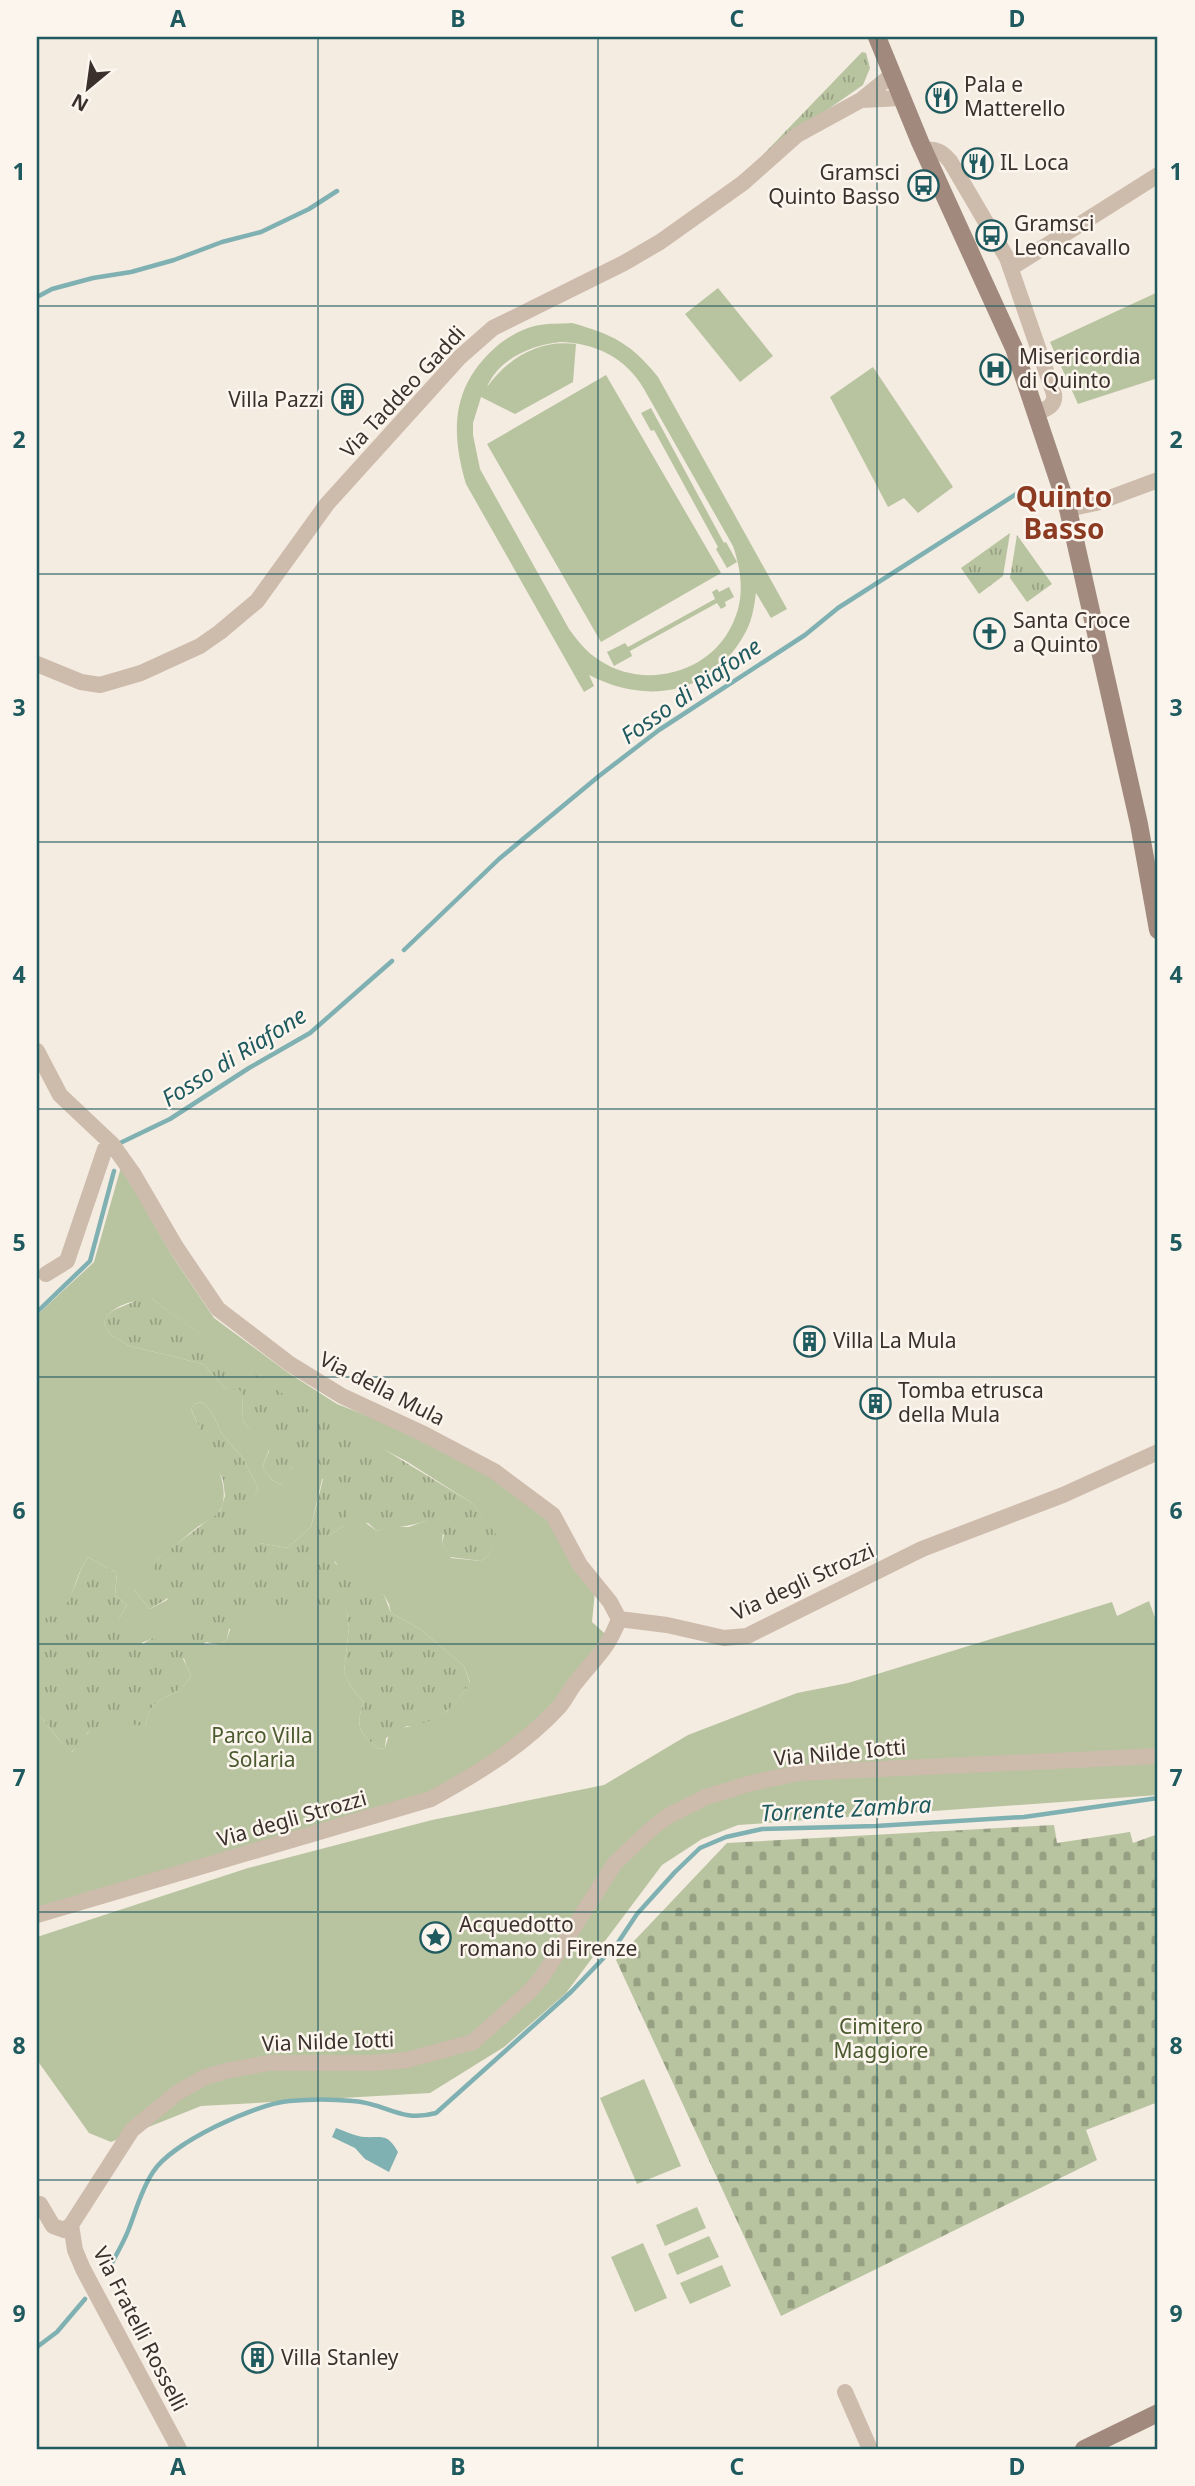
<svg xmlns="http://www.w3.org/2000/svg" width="1195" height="2486" font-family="'Noto Sans',sans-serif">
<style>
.grass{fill:url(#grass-tufts)}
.cemetery{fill:url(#cemetery-stones)}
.park{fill:#b8c4a0;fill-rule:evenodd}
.water{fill:#7fb0b2}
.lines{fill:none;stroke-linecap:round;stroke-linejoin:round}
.stream{stroke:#7fb0b2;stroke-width:4.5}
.street{stroke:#cdbbac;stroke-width:16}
.secondary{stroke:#a18a7d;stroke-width:18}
.grid{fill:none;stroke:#1f5a5e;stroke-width:2;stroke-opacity:0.55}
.labels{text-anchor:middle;stroke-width:5;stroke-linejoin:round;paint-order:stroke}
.poi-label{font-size:21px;fill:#3b302b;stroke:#fbf5ee;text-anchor:start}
.street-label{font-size:21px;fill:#3b302b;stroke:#fbf5ee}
.park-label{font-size:21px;fill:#4a5a2e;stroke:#fbf5ee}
.water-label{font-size:23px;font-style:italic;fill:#1f5a5e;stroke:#fbf5ee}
.district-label{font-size:28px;font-weight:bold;fill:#8c3b22;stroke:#fbf5ee}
.neatline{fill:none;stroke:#1f5a5e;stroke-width:2.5}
.grid-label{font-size:23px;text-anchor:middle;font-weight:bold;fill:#1f5a5e}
</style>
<defs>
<pattern id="grass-tufts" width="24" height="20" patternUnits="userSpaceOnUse" patternTransform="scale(1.75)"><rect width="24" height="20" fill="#b8c4a0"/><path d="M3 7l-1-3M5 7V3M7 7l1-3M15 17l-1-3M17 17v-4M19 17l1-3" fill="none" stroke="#97a083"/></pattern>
<pattern id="cemetery-stones" width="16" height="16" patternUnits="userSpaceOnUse" patternTransform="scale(1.75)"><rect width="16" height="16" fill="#b8c4a0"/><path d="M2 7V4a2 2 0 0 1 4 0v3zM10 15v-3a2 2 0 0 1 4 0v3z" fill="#97a083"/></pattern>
</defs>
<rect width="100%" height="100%" fill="#f4ebe1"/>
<!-- grass -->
<path class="grass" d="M862,52L866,53L870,68L863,85L801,128L720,192L756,162Z
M1010,533L1003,576L979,594L961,568Z
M1017,535L1052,584L1027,602L1010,578Z
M138,1299H152L231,1356L472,1503L499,1537L488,1556L481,1561L450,1557L442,1543L444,1535L425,1521C409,1527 394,1527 377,1531L368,1523L343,1526L328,1536L335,1563L347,1571L361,1587L384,1595L391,1613L420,1629L464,1666L470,1683L455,1704L439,1718L421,1726H407L386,1738L385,1748L379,1749C360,1734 354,1726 364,1702L351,1687L344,1672L349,1628L347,1612L333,1607L229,1629L227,1639L220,1645L206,1642L183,1659L191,1675C180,1697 164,1692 151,1709C148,1713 147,1721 145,1726L88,1732L82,1743L71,1752C57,1740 50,1726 37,1713V1624C44,1615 63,1608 71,1594C78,1582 79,1569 88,1557L117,1573L115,1595L127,1605L119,1619L143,1644L152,1638L168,1598L150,1609L134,1590L157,1559L220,1511L225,1496L223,1480L191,1409L194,1404L202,1402L212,1413L222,1434L243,1458L258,1488L255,1497L260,1543L287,1548L311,1527L323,1479L292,1466L281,1485L272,1480L262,1468L269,1451L242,1420L243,1395L227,1390L203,1364L130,1346L111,1335L104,1324C107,1307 125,1308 138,1299Z"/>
<!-- cemetery -->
<path class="cemetery" d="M1054,1825L1057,1843L1130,1832L1133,1843L1158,1834V2102L1086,2130L1097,2160L781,2316L616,1960L727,1843Z"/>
<!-- park -->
<path class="park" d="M718,288L773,356L740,382L685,314Z
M1158,292V378L1078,404L1050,342Z
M572,323C612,334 632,344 658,377L787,609L771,618L756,593C754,607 752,622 744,635C710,695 647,705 589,675L594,686L584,692L466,484C450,430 452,385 497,346C508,337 525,327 540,325C550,323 562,324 572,323ZM560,342C596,343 626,358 644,389L733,546C742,572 745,599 732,625C709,674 643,690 599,660C586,652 578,641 569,629L480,469L473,435V423L481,397L515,414L573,382L576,344C539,339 508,358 487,387C499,359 531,345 560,342Z
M873,367L953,487L918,513L904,498L888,507L830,397Z
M606,375L721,573L601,642L487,444Z
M651,408L724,543L726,542L737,562L727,568L716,549L718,547L654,430L651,431L641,413Z
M729,587L734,597L725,602L726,606L721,609L717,603L630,651L632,656L614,666L607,652L625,643L628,647L715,599L712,592L717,589L719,592Z
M121,1167L171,1254L214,1318L287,1372L337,1404L419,1436L493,1475L552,1521L595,1591L592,1622L612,1640L561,1705L431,1799L37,1915V1713C51,1727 56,1740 72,1752C78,1746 81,1740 87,1734C95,1725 115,1721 126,1717L135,1725L145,1726C147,1720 148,1713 151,1709C164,1692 180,1697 191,1675C185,1663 180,1655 188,1643L220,1645L227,1639L235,1614L333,1606L347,1612L349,1628L344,1672L351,1687L364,1702C354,1726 360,1734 379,1749L385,1748L390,1731C433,1720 444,1724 470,1682L464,1666L420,1629L391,1613L389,1604L384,1595C377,1593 369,1592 362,1588C354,1583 332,1559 326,1551L328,1536L343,1526L349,1511L377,1531L394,1527H409L425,1521L443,1530L442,1543L451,1558L481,1561L488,1556L498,1537L472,1503L406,1461L314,1413L275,1389L152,1299C136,1299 107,1306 104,1324L111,1335L130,1346L203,1364L227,1390L239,1389L243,1395L242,1420L249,1428L257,1423C278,1434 269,1450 262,1468L272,1480L281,1485C291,1466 293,1459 316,1459L324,1471L311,1527L287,1548L260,1543L250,1536L246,1522L258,1488L243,1458L222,1434L212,1413L202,1402L194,1404L191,1409C201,1435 235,1483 220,1510C215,1519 203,1522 195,1529C182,1539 171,1550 157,1559L151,1580L134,1590L150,1609L180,1593L192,1600C197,1622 188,1637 167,1644L152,1638C138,1647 131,1643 118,1633L119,1619L127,1605L115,1595L117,1573L88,1557C76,1573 75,1595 62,1610C55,1617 43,1617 37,1624V1315L94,1262Z
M1149,1601L1158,1626V1795L738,1825L702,1839L662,1865L566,1993L504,2047L430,2093L201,2106L111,2142L89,2133L37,2060V1937L248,1868L432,1820L604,1785L688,1735L797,1693L848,1683L1112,1602L1117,1616Z
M644,2079L681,2166L637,2184L600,2098Z
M697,2207L706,2228L665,2246L656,2225Z
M709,2236L719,2257L677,2275L668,2254Z
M643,2243L667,2298L635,2312L611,2257Z
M722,2265L731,2286L690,2304L680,2283Z"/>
<!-- water -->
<path class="water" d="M336,2128C345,2131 354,2136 364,2137C383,2138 387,2133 398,2152L389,2172L365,2159L355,2148L332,2137Z"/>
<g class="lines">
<!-- stream -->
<path class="stream" d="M37,297L52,289L93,278L131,272L174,260L222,242L261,232L309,209L337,191
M404,950L499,859L599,776L659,730L805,635L838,608L1021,491
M118,1144L170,1119L249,1068L310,1033L392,961
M37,1312L90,1261L114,1171
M106,2274C113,2260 122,2246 128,2231C136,2211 141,2190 153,2172C171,2143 255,2104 289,2101C310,2099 333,2099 353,2101C386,2103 400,2123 436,2113L571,1992L617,1944L637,1914L675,1872L700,1848L726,1837L762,1829L876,1826L1024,1817L1158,1798
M37,2347L57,2332L85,2299"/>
<!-- street -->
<path class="street" d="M861,100L901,98
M924,150C936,148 942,152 950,161L1007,258L1054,394C1056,406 1046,409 1036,413
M1011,268L1158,175
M1068,509L1096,503L1158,480
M37,664L81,682L100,685L141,673L200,646L220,632L257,601L327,504L460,357L493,328L624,263L660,242L743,183L797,135L861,100L892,75
M37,1051L60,1095L112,1144L134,1175L176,1247L218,1309L290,1364L342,1396L424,1434L494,1471L553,1515L580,1565L610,1602L619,1619
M46,1274L67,1261L105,1149L112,1144
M619,1619L667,1625L724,1638L747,1636L922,1549L1063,1495L1158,1452
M37,1915L431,1799C478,1773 522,1747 559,1707C566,1699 570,1689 577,1681C596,1657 608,1649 619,1619
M40,2204L53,2226L64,2230L71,2225
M71,2225L132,2130L177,2093L205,2077L230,2070L269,2063H373L407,2060L473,2042L530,1991L542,1977L615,1863L650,1830L668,1816L706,1797L748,1784L798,1773L1158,1756
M71,2225L75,2250L83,2269L179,2449
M845,2392L870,2449"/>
<!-- secondary -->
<path class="secondary" d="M877,37L920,142L1014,348L1068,509L1139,824L1158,930
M1084,2449L1158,2413"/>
</g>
<!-- grid -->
<path class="grid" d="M318,37V2449M598,37V2449M877,37V2449M37,306H1158M37,574H1158M37,842H1158M37,1109H1158M37,1377H1158M37,1644H1158M37,1912H1158M37,2180H1158"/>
<!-- icons -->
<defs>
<symbol id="restaurant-ring" viewBox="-11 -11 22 22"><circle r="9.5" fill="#fbf5ee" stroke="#1f5a5e" stroke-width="1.5"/><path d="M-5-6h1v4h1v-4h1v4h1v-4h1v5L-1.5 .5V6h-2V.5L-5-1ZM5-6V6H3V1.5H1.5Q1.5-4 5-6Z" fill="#1f5a5e"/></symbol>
<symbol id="bus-ring" viewBox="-11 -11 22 22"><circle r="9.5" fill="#fbf5ee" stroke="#1f5a5e" stroke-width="1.5"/><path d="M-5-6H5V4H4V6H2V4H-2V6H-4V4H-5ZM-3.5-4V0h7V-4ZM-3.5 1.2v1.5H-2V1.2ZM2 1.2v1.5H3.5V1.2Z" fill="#1f5a5e"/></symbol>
<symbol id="hospital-ring" viewBox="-11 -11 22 22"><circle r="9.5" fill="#fbf5ee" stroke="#1f5a5e" stroke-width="1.5"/><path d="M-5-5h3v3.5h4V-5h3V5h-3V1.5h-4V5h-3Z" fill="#1f5a5e"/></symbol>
<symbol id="building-ring" viewBox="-11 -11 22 22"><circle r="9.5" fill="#fbf5ee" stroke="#1f5a5e" stroke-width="1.5"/><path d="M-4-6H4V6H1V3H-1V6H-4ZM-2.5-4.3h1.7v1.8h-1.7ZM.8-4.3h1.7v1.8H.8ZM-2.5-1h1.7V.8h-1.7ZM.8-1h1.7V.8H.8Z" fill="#1f5a5e"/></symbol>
<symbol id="church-ring" viewBox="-11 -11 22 22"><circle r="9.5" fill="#fbf5ee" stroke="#1f5a5e" stroke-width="1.5"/><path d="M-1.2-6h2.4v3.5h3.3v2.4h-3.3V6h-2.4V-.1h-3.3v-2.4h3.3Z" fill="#1f5a5e"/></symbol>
<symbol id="sight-ring" viewBox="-11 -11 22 22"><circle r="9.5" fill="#fbf5ee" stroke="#1f5a5e" stroke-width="1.5"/><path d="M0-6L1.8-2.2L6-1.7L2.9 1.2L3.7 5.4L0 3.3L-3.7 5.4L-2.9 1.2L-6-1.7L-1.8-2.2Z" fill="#1f5a5e"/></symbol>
</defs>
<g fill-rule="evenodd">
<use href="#restaurant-ring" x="924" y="80" width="35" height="35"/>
<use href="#restaurant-ring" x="960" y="146" width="35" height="35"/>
<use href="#bus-ring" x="906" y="168" width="35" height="35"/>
<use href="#bus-ring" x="974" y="218" width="35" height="35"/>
<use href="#hospital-ring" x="978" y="352" width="35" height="35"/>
<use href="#building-ring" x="330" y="382" width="35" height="35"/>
<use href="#church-ring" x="972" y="616" width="35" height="35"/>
<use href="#building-ring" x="792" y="1324" width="35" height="35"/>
<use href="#building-ring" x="858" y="1386" width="35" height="35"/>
<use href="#sight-ring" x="418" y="1920" width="35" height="35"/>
<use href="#building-ring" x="240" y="2340" width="35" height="35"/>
</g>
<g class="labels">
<!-- poi labels -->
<g class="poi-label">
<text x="964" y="92">Pala e<tspan x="964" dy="24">Matterello</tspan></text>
<text x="1000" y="170">IL Loca</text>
<text x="900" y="180" text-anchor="end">Gramsci<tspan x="900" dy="24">Quinto Basso</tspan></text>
<text x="1014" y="231">Gramsci<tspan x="1014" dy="24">Leoncavallo</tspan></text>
<text x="1019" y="364">Misericordia<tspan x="1019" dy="24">di Quinto</tspan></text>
<text x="324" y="407" text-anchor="end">Villa Pazzi</text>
<text x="1013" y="628">Santa Croce<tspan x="1013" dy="24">a Quinto</tspan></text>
<text x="833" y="1348">Villa La Mula</text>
<text x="898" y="1398">Tomba etrusca<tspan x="898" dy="24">della Mula</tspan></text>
<text x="459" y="1932">Acquedotto<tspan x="459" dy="24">romano di Firenze</tspan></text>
<text x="281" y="2365">Villa Stanley</text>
</g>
<!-- street labels -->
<g class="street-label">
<text transform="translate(403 392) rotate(-47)" y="7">Via Taddeo Gaddi</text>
<text transform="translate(382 1389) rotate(27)" y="7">Via della Mula</text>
<text transform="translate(803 1582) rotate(-25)" y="7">Via degli Strozzi</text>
<text transform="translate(840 1753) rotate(-5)" y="7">Via Nilde Iotti</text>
<text transform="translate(292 1819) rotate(-16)" y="7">Via degli Strozzi</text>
<text transform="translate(328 2042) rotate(-2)" y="7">Via Nilde Iotti</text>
<text transform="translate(140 2329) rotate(63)" y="7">Via Fratelli Rosselli</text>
</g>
<!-- park labels -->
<g class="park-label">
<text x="262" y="1743">Parco Villa<tspan x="262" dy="24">Solaria</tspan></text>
<text x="881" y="2034">Cimitero<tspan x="881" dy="24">Maggiore</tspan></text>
</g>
<!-- water labels -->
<g class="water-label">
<text transform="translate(691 691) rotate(-35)" y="8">Fosso di Riafone</text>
<text transform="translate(234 1057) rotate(-32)" y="8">Fosso di Riafone</text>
<text transform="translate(846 1809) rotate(-3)" y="8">Torrente Zambra</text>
</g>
<!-- district labels -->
<g class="district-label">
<text x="1064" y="507">Quinto<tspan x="1064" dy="32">Basso</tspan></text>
</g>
</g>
<!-- border -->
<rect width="1195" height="2486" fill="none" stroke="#fbf5ee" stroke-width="77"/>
<!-- north arrow -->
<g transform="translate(88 88) rotate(209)" stroke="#fbf5ee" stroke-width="5" paint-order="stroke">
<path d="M0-5L12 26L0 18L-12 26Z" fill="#3b302b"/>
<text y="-10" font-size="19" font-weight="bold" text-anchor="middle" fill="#3b302b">N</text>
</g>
<rect x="38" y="38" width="1118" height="2410" class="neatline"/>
<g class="grid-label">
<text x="178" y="27">A</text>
<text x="458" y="27">B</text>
<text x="737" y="27">C</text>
<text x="1017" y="27">D</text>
<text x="19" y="180">1</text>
<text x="1176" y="180">1</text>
<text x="19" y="448">2</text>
<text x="1176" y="448">2</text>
<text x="19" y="716">3</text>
<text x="1176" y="716">3</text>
<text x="19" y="983">4</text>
<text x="1176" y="983">4</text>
<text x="19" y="1251">5</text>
<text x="1176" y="1251">5</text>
<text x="19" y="1519">6</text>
<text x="1176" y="1519">6</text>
<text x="19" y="1786">7</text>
<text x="1176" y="1786">7</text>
<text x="19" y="2054">8</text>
<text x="1176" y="2054">8</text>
<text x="19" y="2322">9</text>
<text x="1176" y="2322">9</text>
<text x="178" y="2475">A</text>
<text x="458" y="2475">B</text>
<text x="737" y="2475">C</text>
<text x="1017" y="2475">D</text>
</g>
</svg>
